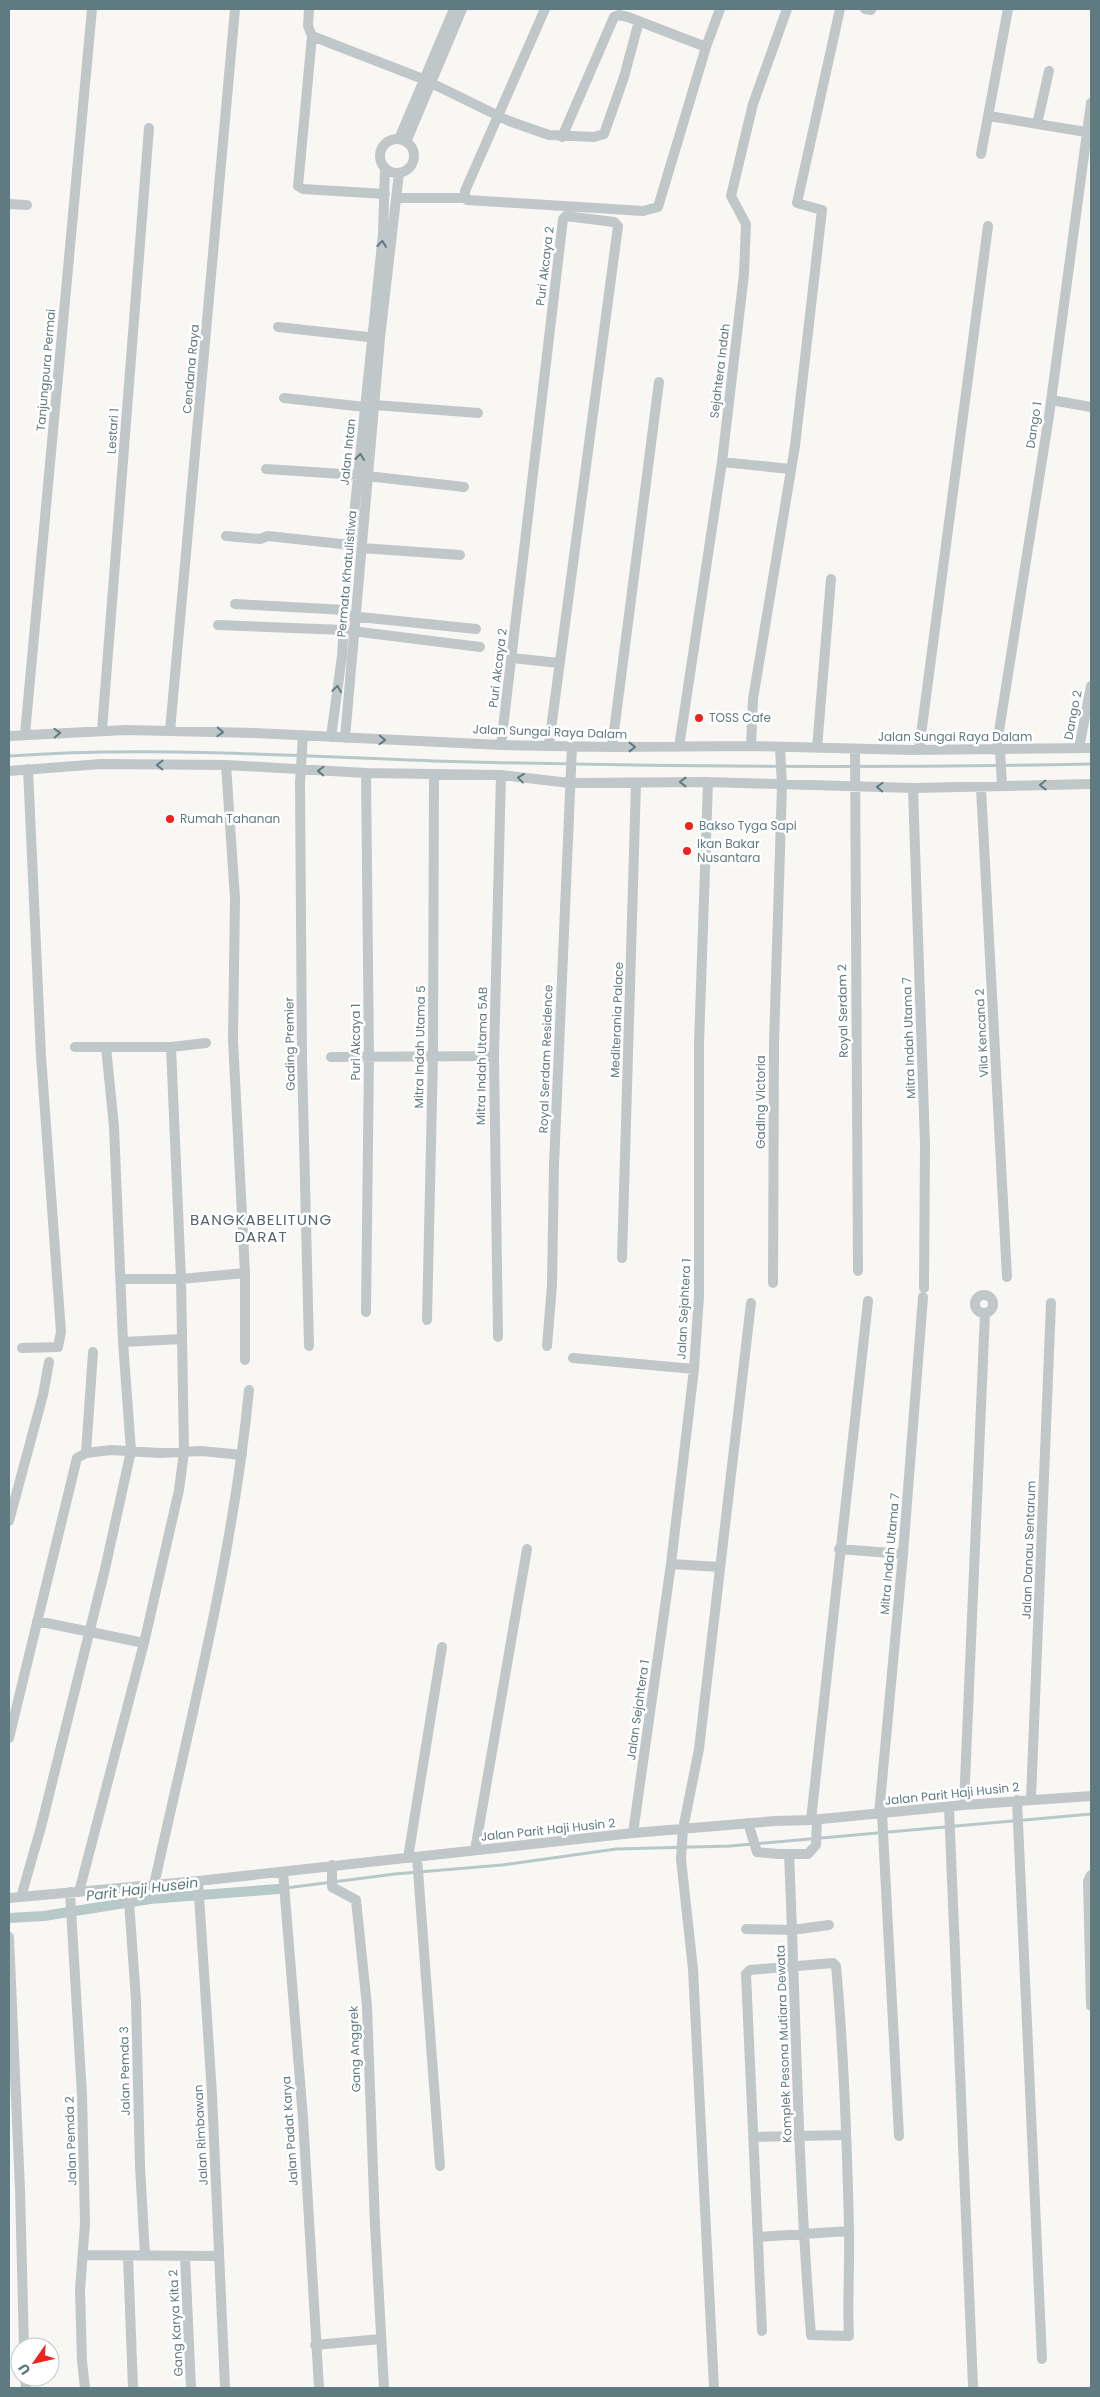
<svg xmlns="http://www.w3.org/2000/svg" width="1100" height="2397" font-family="Poppins,sans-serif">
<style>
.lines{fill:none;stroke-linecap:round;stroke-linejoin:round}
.stream{stroke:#b6c8ca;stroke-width:3}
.canal{stroke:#b6c8ca;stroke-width:10}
.minor{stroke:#c0c7c9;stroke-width:10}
.oneway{stroke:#607a81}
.poi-dot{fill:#ef231d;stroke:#fff;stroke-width:2}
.labels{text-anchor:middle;stroke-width:5;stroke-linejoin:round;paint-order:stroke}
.street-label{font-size:12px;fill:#607a81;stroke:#fff}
.poi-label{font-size:12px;fill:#607a81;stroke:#fff;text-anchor:start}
.water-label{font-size:14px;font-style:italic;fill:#5b7a7c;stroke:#fff}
.quarter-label{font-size:15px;letter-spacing:1px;fill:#53666c;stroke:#fff}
</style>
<rect width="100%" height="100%" fill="#f8f7f4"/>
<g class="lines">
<!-- stream -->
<path class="stream" d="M9,756C150,746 292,756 433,761C652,767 872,768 1091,764
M278,1889L395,1874L502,1865L616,1849L730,1846L1091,1814"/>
<!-- canal -->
<path class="canal" d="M9,1918L44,1916L150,1899L278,1889"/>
<!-- minor -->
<path class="minor" d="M309,9L308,26L312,36L423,79L509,121L549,135L594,137L604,134L624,77L639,21
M545,9L465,191V198L467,200L643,211L658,207L706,47
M865,9L871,10
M312,36L298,186L303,189L385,194
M989,116L1086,132
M1037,124L1049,71
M562,137L614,17L619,15L628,17L706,47L720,9
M380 156a17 17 0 1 1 34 0a17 17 0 1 1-34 0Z
M399,139L454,9
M406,142L462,9
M981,154L1008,9
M396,198H465
M9,204L27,205
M278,327L377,338
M284,398L365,407
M1051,400L1091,407
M375,405L478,413
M722,462L790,469
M266,469L358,475L464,487
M226,536L260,539L268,536L351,545
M362,548L460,555
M235,604L345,610
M350,616L476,629
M218,625L344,630L480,647
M512,658L559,663
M102,730L149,128
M170,731L235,9
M25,734L92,9
M303,735L300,782L302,1058L309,1346
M9,736L126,730L255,733L501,745L612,747L751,746L912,750L1091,748
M331,737L342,656L346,593L383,234L385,169
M345,738L380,338L399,173
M501,745L563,219L566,216L614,222L618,226L549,744
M751,746L753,699L795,446L822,210L797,203L840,9
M612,747L659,382
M679,747L722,462L744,274L746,224L731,196L753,104L787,9
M817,748L831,579
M1079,748L1091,686
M1000,749L1002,786
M855,750L858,1271
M919,750L988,226
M996,750L1049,416L1091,103
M226,765L235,898L233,1040L245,1273V1360
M9,771L101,764L226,765L366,773L501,775L569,783L708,782L913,788L1091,784
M913,788L925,1144L924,1288
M981,788L1007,1277
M75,1047H106
M171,1047L206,1043
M331,1057L494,1056
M622,1258L636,783
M121,1279H181L245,1273
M773,1283L774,1043L782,785L780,747
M975 1304a9 9 0 1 1 18 0a9 9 0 1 1-18 0Z
M366,1312L369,1057L366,773
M427,1320L433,1055L434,774
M498,1337L494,1056L501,775
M123,1342L182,1339
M547,1346L552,1285L554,1165L572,746
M22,1348L58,1347L61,1332L41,1056L28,769
M573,1358L694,1369
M86,1453L93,1352
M9,1521L43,1395L49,1362
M839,1549L903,1554
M671,1564L720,1567
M37,1621L144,1643
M9,1738L77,1458L86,1453L111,1450L159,1453L201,1451L242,1455
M1031,1799L1051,1303
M1017,1800L1042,2359
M964,1805L985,1313
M949,1807L973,2386
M882,1813L899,2136
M879,1814L903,1554L923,1297
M811,1820L868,1301
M748,1823L757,1852L778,1854H808L816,1845L817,1820
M633,1833L671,1564L694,1369L699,1296V1044L708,782
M475,1850L527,1549
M417,1857L440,2166
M408,1858L442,1647
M332,1865V1887L356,1900L367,2006L375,2225L384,2388
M283,1872L303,2118L319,2388
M1091,1875L1088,1881L1091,2006
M198,1881L212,2094L225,2388
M154,1885C190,1721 233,1557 249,1390
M128,1887L136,2000L140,2166L145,2255
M70,1892L82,2095L85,2224L80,2290L82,2361L85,2388
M21,1897L41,1827L105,1569L131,1451L123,1342L114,1127L106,1047H171L181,1279L184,1452L179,1490L144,1643L79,1892
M9,1898L198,1881L633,1833L775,1821L811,1820L964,1805L1091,1796
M746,1929L792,1930L829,1925
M9,1937L20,2190L24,2347
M755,2137L846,2135
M758,2237L849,2231
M83,2255L219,2256
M128,2256L133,2388
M185,2256L191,2388
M762,2331L746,1974L750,1970L833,1963L836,1966C844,2053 847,2141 849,2229C850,2265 847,2301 849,2336L811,2335C798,2175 796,2014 789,1854
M315,2345L381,2339
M25,2377L26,2388
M714,2388L693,1969L681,1859L683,1829L699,1749L751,1303"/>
</g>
<!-- one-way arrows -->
<defs><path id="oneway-chevron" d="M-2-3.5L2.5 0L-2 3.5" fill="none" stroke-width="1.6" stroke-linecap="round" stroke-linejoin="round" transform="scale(1.25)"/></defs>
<g class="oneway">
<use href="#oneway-chevron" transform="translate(382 244) rotate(-84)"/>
<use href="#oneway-chevron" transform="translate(360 457) rotate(-84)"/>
<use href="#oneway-chevron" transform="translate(337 689) rotate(-82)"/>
<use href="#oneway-chevron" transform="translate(220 732) rotate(3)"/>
<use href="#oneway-chevron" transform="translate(57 733) rotate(-2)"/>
<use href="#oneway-chevron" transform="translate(382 740) rotate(2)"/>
<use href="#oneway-chevron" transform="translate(632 747)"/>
<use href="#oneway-chevron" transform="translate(160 765) rotate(-179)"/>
<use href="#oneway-chevron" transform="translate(321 771) rotate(-178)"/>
<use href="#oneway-chevron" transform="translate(521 778) rotate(-173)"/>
<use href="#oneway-chevron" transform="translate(683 782) rotate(180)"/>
<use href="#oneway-chevron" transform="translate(1043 785) rotate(179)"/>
<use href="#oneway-chevron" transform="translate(880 787) rotate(-178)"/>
</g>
<!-- markers -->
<g class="poi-dot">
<circle cx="699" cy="718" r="5"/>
<circle cx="170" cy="819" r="5"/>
<circle cx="689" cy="826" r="5"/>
<circle cx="687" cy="851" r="5"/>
</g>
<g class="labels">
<!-- street labels -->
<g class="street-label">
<text transform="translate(545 266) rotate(-83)" y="4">Puri Akcaya 2</text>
<text transform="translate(191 369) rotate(-85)" y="4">Cendana Raya</text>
<text transform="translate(46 370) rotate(-85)" y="4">Tanjungpura Permai</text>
<text transform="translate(720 371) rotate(-83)" y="4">Sejahtera Indah</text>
<text transform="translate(1034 425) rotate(-81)" y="4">Dango 1</text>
<text transform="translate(113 431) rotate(-86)" y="4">Lestari 1</text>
<text transform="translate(348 452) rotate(-84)" y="4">Jalan Intan</text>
<text transform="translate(347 574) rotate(-85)" y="4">Permata Khatulistiwa</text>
<text transform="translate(498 668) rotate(-83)" y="4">Puri Akcaya 2</text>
<text transform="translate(1073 715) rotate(-79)" y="4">Dango 2</text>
<text transform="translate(550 732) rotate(2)" y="4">Jalan Sungai Raya Dalam</text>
<text x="955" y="741">Jalan Sungai Raya Dalam</text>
<text transform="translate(843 1011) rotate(-91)" y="4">Royal Serdam 2</text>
<text transform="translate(617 1020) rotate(-88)" y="4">Mediterania Palace</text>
<text transform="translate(982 1033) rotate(-93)" y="4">Vila Kencana 2</text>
<text transform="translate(909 1038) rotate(-92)" y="4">Mitra Indah Utama 7</text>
<text transform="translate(356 1042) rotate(-90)" y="4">Puri Akcaya 1</text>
<text transform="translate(290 1044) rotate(-91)" y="4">Gading Premier</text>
<text transform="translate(420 1047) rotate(-89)" y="4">Mitra Indah Utama 5</text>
<text transform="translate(482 1056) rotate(-89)" y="4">Mitra Indah Utama 5AB</text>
<text transform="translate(546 1059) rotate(-88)" y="4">Royal Serdam Residence</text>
<text transform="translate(761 1102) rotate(-90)" y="4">Gading Victoria</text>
<text transform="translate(684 1309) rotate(-87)" y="4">Jalan Sejahtera 1</text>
<text transform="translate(1029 1550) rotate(-88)" y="4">Jalan Danau Sentarum</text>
<text transform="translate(890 1554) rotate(-85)" y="4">Mitra Indah Utama 7</text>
<text transform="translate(638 1710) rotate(-82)" y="4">Jalan Sejahtera 1</text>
<text transform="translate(952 1794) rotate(-6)" y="4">Jalan Parit Haji Husin 2</text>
<text transform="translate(548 1830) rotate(-6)" y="4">Jalan Parit Haji Husin 2</text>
<text transform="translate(784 2044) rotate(-92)" y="4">Komplek Pesona Mutiara Dewata</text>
<text transform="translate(355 2049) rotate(-92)" y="4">Gang Anggrek</text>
<text transform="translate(125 2071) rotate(-91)" y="4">Jalan Pemda 3</text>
<text transform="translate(290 2131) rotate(-94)" y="4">Jalan Padat Karya</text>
<text transform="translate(201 2135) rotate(-93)" y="4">Jalan Rimbawan</text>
<text transform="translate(71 2141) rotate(-92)" y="4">Jalan Pemda 2</text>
<text transform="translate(176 2323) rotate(-93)" y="4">Gang Karya Kita 2</text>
</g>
<!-- poi labels -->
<g class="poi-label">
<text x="709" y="722">TOSS Cafe</text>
<text x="180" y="823">Rumah Tahanan</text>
<text x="699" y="830">Bakso Tyga Sapi</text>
<text x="697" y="848">Ikan Bakar<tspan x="697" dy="14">Nusantara</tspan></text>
</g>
<!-- water labels -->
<g class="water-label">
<text transform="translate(142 1889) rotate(-7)" y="5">Parit Haji Husein</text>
</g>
<!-- quarter labels -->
<g class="quarter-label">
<text x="261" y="1225">BANGKABELITUNG<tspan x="261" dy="17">DARAT</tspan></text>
</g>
</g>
<!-- border -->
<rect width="1100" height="2397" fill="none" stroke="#607a81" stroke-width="20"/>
<!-- north arrow -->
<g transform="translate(35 2362) rotate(236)"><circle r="24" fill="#ffffff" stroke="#bfcacd"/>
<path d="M0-4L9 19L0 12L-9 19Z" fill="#ef231d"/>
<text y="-8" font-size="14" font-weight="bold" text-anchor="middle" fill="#607a81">U</text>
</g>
</svg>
